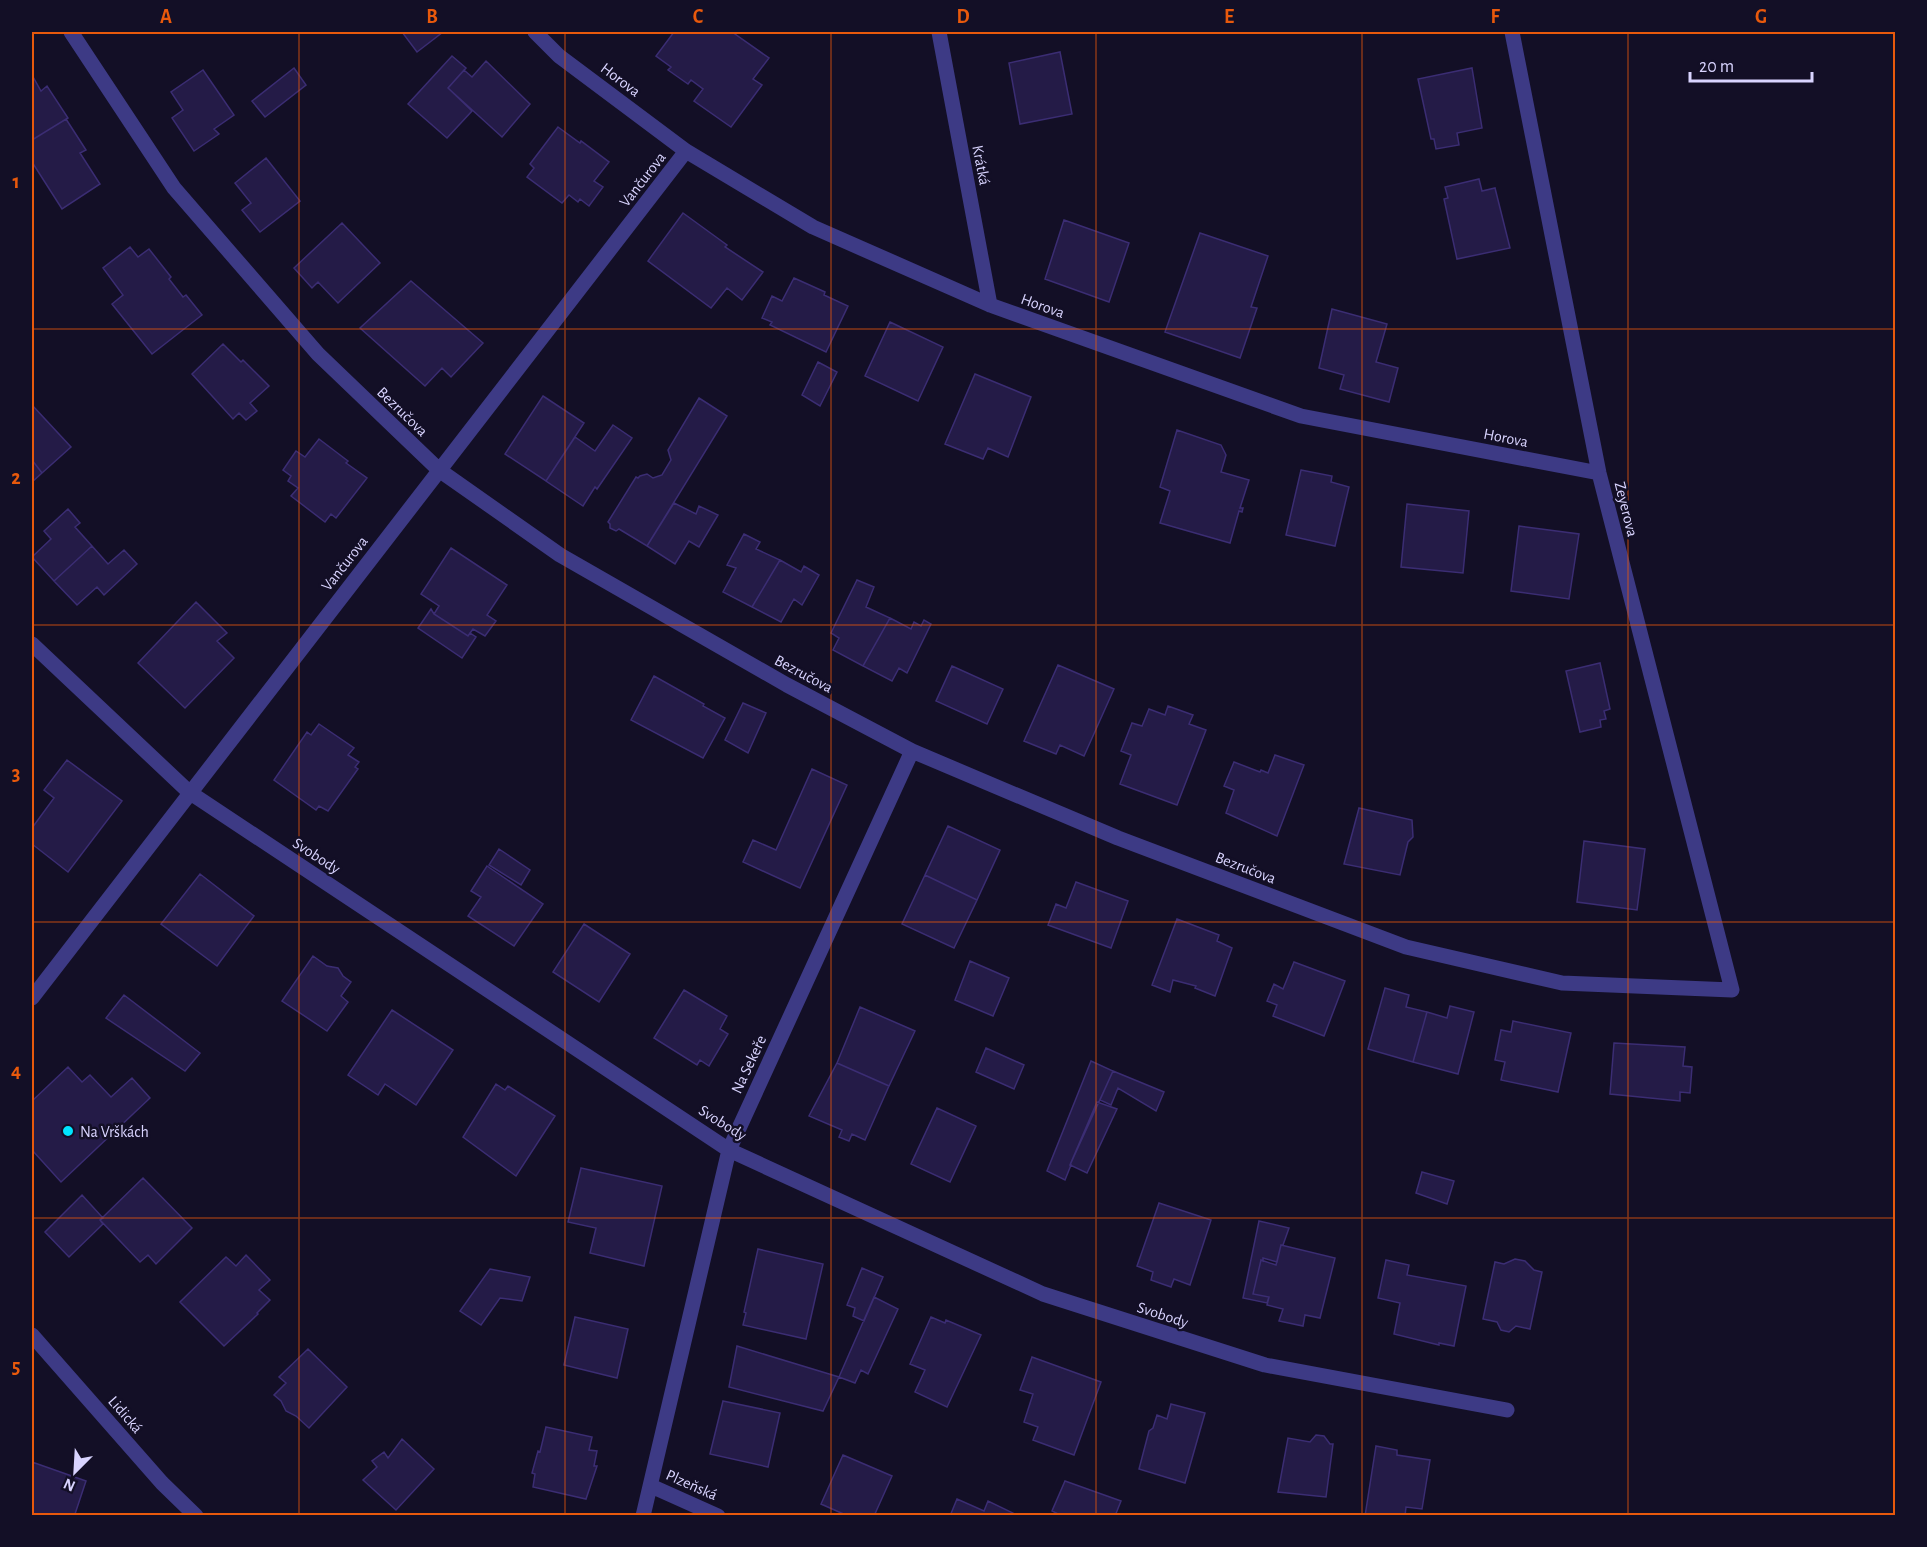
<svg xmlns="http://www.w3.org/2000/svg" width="1927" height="1547" font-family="'Alegreya Sans',sans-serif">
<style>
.building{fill:#241b47;stroke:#3b2d73;stroke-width:1.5}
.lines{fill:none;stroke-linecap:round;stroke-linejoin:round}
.minor{stroke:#3d3a85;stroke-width:15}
.grid{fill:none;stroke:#e8590c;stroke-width:1.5;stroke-opacity:0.55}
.poi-dot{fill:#00e5ff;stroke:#130f26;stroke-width:2}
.labels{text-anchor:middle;stroke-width:5;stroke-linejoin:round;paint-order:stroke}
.street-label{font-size:16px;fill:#d9d4ff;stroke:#130f26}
.poi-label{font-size:16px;fill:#d9d4ff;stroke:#130f26;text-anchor:start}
.neatline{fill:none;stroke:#e8590c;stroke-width:2}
.grid-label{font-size:20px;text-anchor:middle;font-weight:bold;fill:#e8590c}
</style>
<rect width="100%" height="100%" fill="#130f26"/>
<!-- building -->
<path class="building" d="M402,32H443L417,52Z
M674,32H732L769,58L753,79L762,85L731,127L694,101L703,89L691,80L688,84L668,70L671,67L656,56Z
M1060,52L1072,114L1020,124L1009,63Z
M452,56L466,68L448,88L472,111L447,138L408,104Z
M486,61L530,104L502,137L448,88L464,70L472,77Z
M294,68L306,85L265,117L252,101Z
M1472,68L1482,128L1457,133L1459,145L1436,149L1434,139H1431L1418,79Z
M203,70L234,115L214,129L219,134L194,151L172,118L183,110L171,92Z
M32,75L41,91L47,86L68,118L32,140Z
M66,119L86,150L80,153L100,184L62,209L32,162V140Z
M558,127L580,143L581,141L609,162L594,181L603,187L589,206L580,199L578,202L569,195L562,203L527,177L534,168L530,164Z
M266,158L300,201L260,232L242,210L251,203L235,183Z
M1479,179L1482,191L1495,188L1510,248L1457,259L1444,199L1448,198L1445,187Z
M683,213L727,245L725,247L763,272L742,300L727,288L711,308L648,261Z
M1064,220L1129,243L1109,302L1045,279Z
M342,223L380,263L338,303L318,282L312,288L294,268Z
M1200,233L1268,256L1251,307L1257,308L1240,358L1165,332Z
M130,247L138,257L149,249L171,277L169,279L183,297L186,295L202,315L152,354L112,304L123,295L103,268Z
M794,278L825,292L824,295L848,306L826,352L770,325L772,322L762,318L772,296L782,301Z
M411,281L483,343L451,377L442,368L425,386L360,328Z
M1332,309L1387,324L1376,362L1398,368L1389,402L1340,389L1344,375L1319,368Z
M890,322L943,347L918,401L865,376Z
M223,344L241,362L243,360L269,386L250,403L257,411L246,420L239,413L233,419L192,374Z
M818,362L837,372L820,406L802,395Z
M975,374L1031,397L1008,457L988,448L983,459L945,444Z
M543,396L584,423L546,481L505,454Z
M699,398L727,416L647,546L619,529L616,531L610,528V524L608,522L636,477L638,478L640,476L647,474L653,478L662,475L671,460L668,450Z
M32,405L71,447L42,473L32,460Z
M613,425L632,438L597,489L595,487L583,506L546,481L575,437L595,451Z
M1177,430L1221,445L1226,455L1221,472L1249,480L1240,508H1243L1242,512L1239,511L1230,543L1160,523L1170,491L1160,487Z
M319,439L348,461L346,463L367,478L336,518L331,514L325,522L291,496L298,488L288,481L291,476L283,470L296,451L305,457Z
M32,460L42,473L32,482Z
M1301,470L1332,476L1331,482L1349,487L1335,546L1286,535Z
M674,503L696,514L699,506L718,515L699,547L689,541L675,564L647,546Z
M1407,504L1469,511L1463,573L1401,567Z
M68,509L80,523L75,527L92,546L54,581L32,557L51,539L44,531Z
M1519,526L1579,534L1569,599L1511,591Z
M744,534L760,542L756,549L780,560L752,607L723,592L736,568L727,565Z
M92,546L108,564L124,550L137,564L104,595L97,587L77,605L54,581Z
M451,548L507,585L487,615L496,621L485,636L473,629L468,636L434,614L439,606L421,594Z
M780,560L801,572L804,566L819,575L802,605L794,599L781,622L752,607Z
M857,580L874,587L866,607L890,618L863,666L833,650L839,638L831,633Z
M196,602L227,633L217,641L234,658L185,708L138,663Z
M431,609L434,614L468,636L470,633L476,637L462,658L418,628Z
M890,618L911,629L914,622L921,626L924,620L931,624L907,673L899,668L892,681L863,666Z
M1600,663L1610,709L1604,711L1606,719L1600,720L1601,727L1580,732L1566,671Z
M1058,665L1114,689L1084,756L1060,745L1056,754L1024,741Z
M952,666L1003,689L987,724L936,701Z
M654,676L704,704L703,706L725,718L703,758L631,720Z
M743,703L766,713L748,753L725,740Z
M1168,706L1193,715L1189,724L1206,730L1177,805L1120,784L1131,755L1121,751L1132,723L1142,726L1149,709L1165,715Z
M319,724L354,748L348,755L359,762L355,767L358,769L328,811L319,806L316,810L274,780L307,732L311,735Z
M1275,755L1304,765L1277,836L1226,813L1234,790L1224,786L1234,762L1260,772L1261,770L1268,773Z
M67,760L122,801L68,872L32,844V828L54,798L44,790Z
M812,769L847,785L800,888L743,862L753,840L776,850Z
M1359,808L1412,820L1413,837L1408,842L1400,875L1344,864Z
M948,826L1000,850L977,900L925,875Z
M1584,841L1645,849L1637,910L1577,902Z
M499,849L530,870L521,885L489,865Z
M487,866L543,904L514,946L468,916L481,897L471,891Z
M200,874L254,916L217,966L161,924Z
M925,875L977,900L954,948L902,924Z
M1076,882L1128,901L1111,948L1048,925L1056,904L1066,908Z
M1177,919L1219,935L1217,941L1232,948L1215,996L1195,988L1196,986L1173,980L1170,992L1152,985Z
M584,924L630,954L599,1002L553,972Z
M313,956L327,966L338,968L343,976L351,982L341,996L348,1002L327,1031L282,1001Z
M970,961L1009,978L993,1016L955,1000Z
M1294,962L1345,981L1324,1036L1273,1016L1277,1005L1267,1001L1274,984L1283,989Z
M1385,988L1409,995L1406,1007L1427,1012L1413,1062L1368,1049Z
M684,990L727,1016L720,1029L728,1034L709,1066L700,1060L697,1065L654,1038Z
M124,995L200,1053L185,1071L106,1018Z
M1450,1006L1474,1012L1458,1074L1413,1062L1427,1012L1447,1018Z
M860,1007L915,1031L889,1086L837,1063Z
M392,1010L453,1050L416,1105L385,1084L378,1095L348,1075Z
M1513,1021L1571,1033L1558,1092L1501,1080L1505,1062L1495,1060L1501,1030L1511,1032Z
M1614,1043L1685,1047L1683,1066L1692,1067L1690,1093L1680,1092V1101L1610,1094Z
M986,1048L1024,1065L1014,1089L976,1072Z
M1091,1061L1113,1071L1070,1165H1071L1065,1180L1047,1171Z
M837,1063L889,1086L865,1140L852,1134L849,1141L839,1137L842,1130L809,1116Z
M68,1067L82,1082L90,1075L111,1097L132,1078L150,1098L61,1182L32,1150V1101Z
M1113,1071L1164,1092L1156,1111L1118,1088L1111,1105L1100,1100Z
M496,1084L505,1090L508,1086L555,1116L516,1176L463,1137Z
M1097,1102L1117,1109L1087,1173L1070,1165Z
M937,1108L976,1126L950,1182L911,1164Z
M581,1168L662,1186L644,1266L590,1253L596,1228L568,1222Z
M1422,1172L1454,1181L1447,1204L1416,1193Z
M143,1178L192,1228L156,1264L148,1255L140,1262L100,1220Z
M82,1195L103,1218L100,1220L103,1224L69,1257L45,1232Z
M1159,1203L1211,1220L1190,1285L1174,1279L1171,1287L1151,1280L1153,1272L1137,1266Z
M1259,1221L1289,1228L1283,1245H1281L1277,1262L1263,1258V1261L1261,1260L1253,1294L1269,1297L1267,1303L1243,1298Z
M1281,1245L1335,1258L1320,1318L1305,1315L1303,1326L1279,1321L1283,1309L1267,1305L1269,1297L1253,1294L1261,1260L1276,1265Z
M758,1249L823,1264L806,1339L743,1325L746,1313L744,1312Z
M246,1255L270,1280L259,1290L270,1300L257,1313L258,1314L224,1346L180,1302L226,1257L236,1266Z
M1515,1259L1525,1261L1534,1270L1542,1272L1530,1329L1516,1326L1509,1332L1501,1330L1497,1322L1483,1319L1495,1262L1504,1264Z
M1386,1260L1409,1265L1407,1275L1466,1286L1454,1346L1439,1343V1345L1394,1334L1400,1303L1378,1298Z
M862,1268L883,1277L864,1321L853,1316L855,1308L847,1305Z
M490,1269L530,1277L522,1301L500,1298L481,1325L460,1311Z
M874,1297L898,1309L868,1374L861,1370L855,1383L839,1377Z
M575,1317L628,1329L617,1378L564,1365Z
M931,1317L945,1323L946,1320L981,1335L947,1407L915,1392L925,1370L910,1364Z
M737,1346L839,1377L823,1411L729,1387Z
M308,1349L347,1387L309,1428L296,1416L286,1411L281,1401L274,1395L286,1383L279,1377Z
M1032,1357L1101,1382L1074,1455L1033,1440L1038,1427L1024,1422L1033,1394L1020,1390Z
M723,1401L780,1413L768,1467L710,1454Z
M1171,1404L1205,1413L1185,1483L1139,1469L1149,1431L1153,1428L1157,1415L1167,1419Z
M546,1427L592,1437L589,1450L597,1451L594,1466H597L586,1499L533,1487L535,1474L532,1473L538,1451L540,1452Z
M1316,1435L1324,1436L1330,1444H1333L1326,1497L1278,1492L1288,1438L1310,1442Z
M402,1439L434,1469L396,1510L363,1480L377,1467L372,1461L384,1452L388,1458Z
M1376,1446L1397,1450V1455L1430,1460L1422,1509L1406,1507L1405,1516H1365Z
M843,1455L892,1476L874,1516H848L821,1504Z
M32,1462L86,1481L75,1514L32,1516Z
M1065,1481L1121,1501L1115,1516H1062L1052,1511Z
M957,1499L984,1511L988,1501L1019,1516H950Z"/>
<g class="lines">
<!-- minor -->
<path class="minor" d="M71,32L174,188L318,354L439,470L560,555L787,685L912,751L1118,838L1406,947L1562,983L1732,990L1599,473L1512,32
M535,32L559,56L686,151L813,227L990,305L1301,416L1599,473
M939,32L990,305
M32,644L189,792L729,1150L1043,1294L1265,1365L1507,1410
M32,998L686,151
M32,1335L162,1483L196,1516
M651,1486L718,1516
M643,1516L729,1150L912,751"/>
</g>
<!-- grid -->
<path class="grid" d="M299,32V1516M565,32V1516M831,32V1516M1096,32V1516M1362,32V1516M1628,32V1516M32,329H1896M32,625H1896M32,922H1896M32,1218H1896"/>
<!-- markers -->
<circle class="poi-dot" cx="68" cy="1131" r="6"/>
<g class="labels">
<!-- street labels -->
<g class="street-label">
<text transform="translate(621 79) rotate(37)" y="6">Horova</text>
<text transform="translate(982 165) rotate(79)" y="6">Krátká</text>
<text transform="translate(642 179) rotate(-52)" y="6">Vančurova</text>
<text transform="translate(1043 305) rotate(20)" y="6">Horova</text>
<text transform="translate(403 411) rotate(44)" y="6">Bezručova</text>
<text transform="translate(1506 437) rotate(11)" y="6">Horova</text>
<text transform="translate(1627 509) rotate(76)" y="6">Zeyerova</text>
<text transform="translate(344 563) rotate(-52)" y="6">Vančurova</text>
<text transform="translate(804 673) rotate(28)" y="6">Bezručova</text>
<text transform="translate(317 855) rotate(33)" y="6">Svobody</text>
<text transform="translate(1246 867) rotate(21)" y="6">Bezručova</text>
<text transform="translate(748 1064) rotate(-65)" y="6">Na Sekeře</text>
<text transform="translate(723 1122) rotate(32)" y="6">Svobody</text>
<text transform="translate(1163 1314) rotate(18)" y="6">Svobody</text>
<text transform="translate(126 1414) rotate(49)" y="6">Lidická</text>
<text transform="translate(692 1484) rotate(24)" y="6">Plzeňská</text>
</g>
<!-- poi labels -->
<g class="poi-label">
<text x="80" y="1137">Na Vrškách</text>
</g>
</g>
<!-- border -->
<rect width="1927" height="1547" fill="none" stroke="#130f26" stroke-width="66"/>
<!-- north arrow -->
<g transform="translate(75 1472) rotate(204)" stroke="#130f26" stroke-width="4.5" paint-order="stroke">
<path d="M0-4.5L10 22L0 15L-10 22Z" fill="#d9d4ff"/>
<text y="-9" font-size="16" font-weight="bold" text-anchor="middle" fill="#d9d4ff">N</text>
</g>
<!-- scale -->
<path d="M1690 72v9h122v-9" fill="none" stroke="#d9d4ff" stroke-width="3"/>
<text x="1699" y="72" font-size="18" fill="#d9d4ff" stroke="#130f26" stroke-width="4.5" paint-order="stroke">20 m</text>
<rect x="33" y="33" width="1861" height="1481" class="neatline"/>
<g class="grid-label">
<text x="166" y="23">A</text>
<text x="432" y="23">B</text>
<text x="698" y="23">C</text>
<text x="963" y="23">D</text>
<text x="1229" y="23">E</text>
<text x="1495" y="23">F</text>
<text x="1761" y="23">G</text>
<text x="16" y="188">1</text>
<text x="16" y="484">2</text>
<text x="16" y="780">3</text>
<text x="16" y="1077">4</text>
<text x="16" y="1373">5</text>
</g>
</svg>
